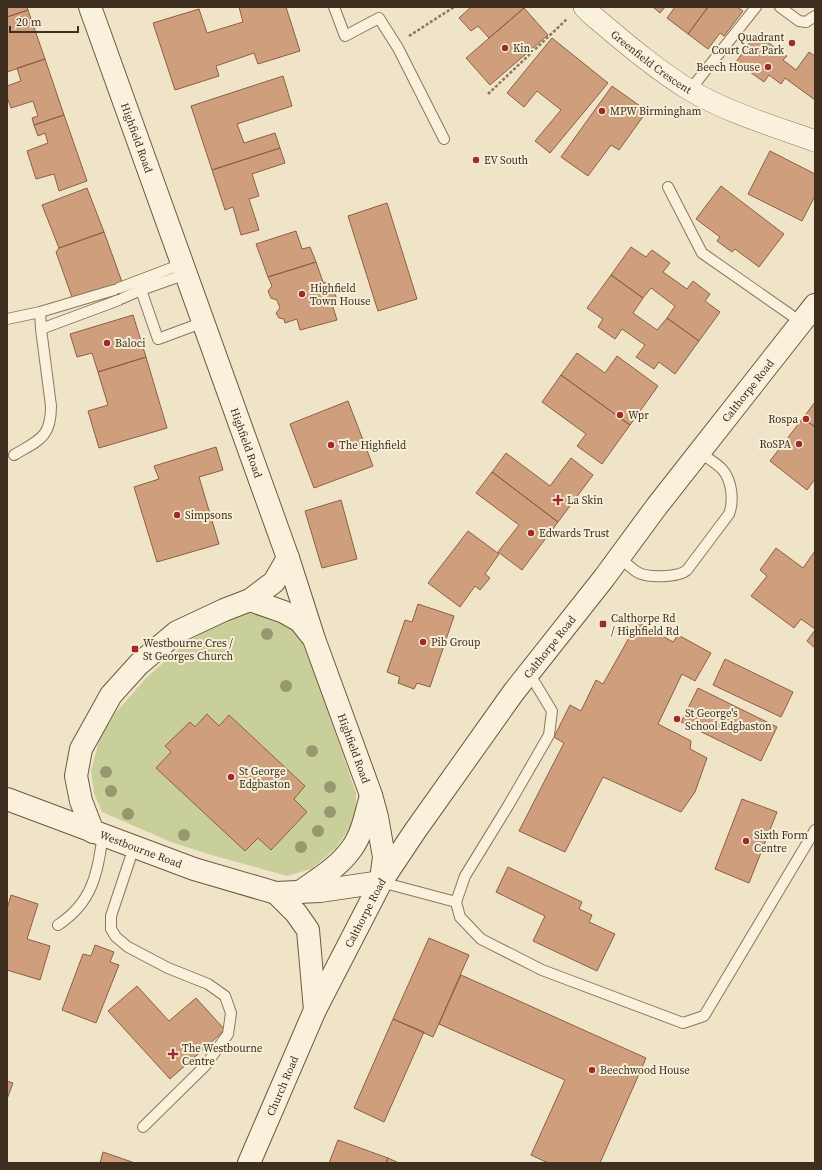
<svg xmlns="http://www.w3.org/2000/svg" width="822" height="1170" font-family="'Source Serif 4',serif">
<style>
.green{fill:#c9cf9b}
.building{fill:#cf9f7d;stroke:#8d5f41}
.lines{fill:none;stroke-linecap:round;stroke-linejoin:round}
.service-casing{stroke:#8d765c;stroke-width:12}
.minor-casing{stroke:#8d765c;stroke-width:22}
.secondary-casing{stroke:#6f573f;stroke-width:24}
.path{stroke:#8d765c;stroke-width:2.5;stroke-dasharray:3 2;stroke-linecap:butt}
.service{stroke:#faf1dc;stroke-width:10}
.minor{stroke:#faf1dc;stroke-width:21}
.secondary{stroke:#faf1dc;stroke-width:22}
.tree{fill:#96986f}
.poi-dot{fill:#9e2a2b;stroke:#f7eed8;stroke-width:1.5}
.labels{text-anchor:middle;stroke-width:4;stroke-linejoin:round;paint-order:stroke}
.poi-label{font-size:11px;fill:#3d2e20;stroke:#f7eed8;text-anchor:start}
.street-label{font-size:11px;fill:#3d2e20;stroke:#f7eed8}
</style>
<rect width="100%" height="100%" fill="#f0e4c8"/>
<!-- green -->
<path class="green" d="M258,610L296,627L307,651L356,793V818L336,848L311,869L287,876L208,854L171,842L102,812L94,793L91,771L100,737L117,711L148,676L186,643L218,622L239,613Z"/>
<!-- building -->
<path class="building" d="M7,7H27L28,10L7,17Z
M239,7H286L300,51L258,64L254,53L216,66L219,76L175,90L153,23L199,9L207,33L243,22Z
M471,7H524V8L489,38L478,26L471,31L459,18Z
M653,7H665L660,13Z
M675,7H708L688,34L667,18Z
M708,7H726L728,8L729,7H737L743,11L724,36L720,33L708,49L688,34Z
M524,8L548,35L490,85L466,58Z
M28,10L45,59L7,72V17Z
M756,34L787,56L783,60L796,70L809,52L815,56V100L785,78L781,84L769,75L764,82L736,62Z
M552,38L608,83L550,153L535,141L561,110L537,91L524,107L507,93Z
M45,59L64,115L34,125L32,118L38,116L33,101L11,108L7,97V86L21,81L17,68Z
M283,76L292,106L237,124L244,143L275,133L280,148L212,170L191,106Z
M612,86L647,111L619,150L611,145L588,176L561,157Z
M64,115L87,181L59,191L54,174L36,179L27,151L48,143L45,133L38,136L34,125Z
M280,148L285,163L252,174L259,196L249,199L259,230L241,235L233,207L225,210L212,170Z
M770,151L815,174V196L802,221L748,194Z
M721,186L784,234L759,267L735,249L732,252L717,241L720,237L696,219Z
M87,188L104,232L59,248L42,205Z
M387,203L417,299L378,311L348,216Z
M296,231L302,249L310,247L316,262L268,277L256,244Z
M104,232L122,282L73,300L56,252L59,248Z
M631,247L646,257L652,250L670,263L663,272L687,289L693,281L710,294L705,301L720,312L699,341L667,318L675,306L651,288L643,298L611,275Z
M316,262L323,282L331,285L336,297L332,304L337,320L300,330L297,319L285,323L284,319L279,318L276,313L280,308L277,300L271,298L268,291L272,286L268,277Z
M611,275L643,298L633,313L657,330L667,318L699,341L675,374L659,362L654,369L636,357L645,345L622,329L615,339L598,327L603,319L587,308Z
M133,315L146,357L98,372L92,353L77,357L70,334Z
M577,353L605,373L617,356L658,386L630,425L561,375Z
M146,357L167,428L99,448L88,411L108,405L98,372Z
M561,375L630,425L602,464L577,446L586,434L542,402Z
M348,401L373,466L314,488L290,424Z
M815,402V427L803,418Z
M803,418L815,427V479L807,490L770,461Z
M216,447L223,470L199,477L219,544L157,562L134,487L159,479L154,466Z
M506,453L550,486L571,458L593,475L558,522L492,472Z
M492,472L558,522L522,570L498,552L519,525L476,493Z
M341,500L357,559L322,568L305,511Z
M468,531L499,554L485,574L490,578L480,590L475,586L460,607L428,583Z
M776,548L803,568L815,551V629L801,619L794,628L751,596L767,576L760,570Z
M418,604L454,616L430,687L417,683L414,689L398,683L400,677L387,672L405,620L412,622Z
M638,622L673,642L678,635L711,653L695,681L682,674L658,724L691,741L690,749L707,758L695,792L681,812L603,777L565,852L519,831L564,743L554,737L570,705L581,711L596,680L603,684Z
M815,630V648L807,641Z
M725,659L793,692L781,717L713,685Z
M698,688L777,727L761,761L681,722Z
M207,714L219,726L229,715L305,786L294,799L307,812L271,850L258,838L245,851L156,768L171,752L165,746L190,722L195,727Z
M742,799L777,812L749,883L715,869Z
M508,867L582,902L579,909L592,915L589,922L615,934L597,971L533,941L545,916L496,892Z
M11,895L38,904L27,939L50,946L40,980L7,970V909Z
M429,938L469,955L433,1037L393,1019Z
M95,945L114,952L110,962L119,965L96,1023L62,1010L83,954L91,956Z
M461,975L646,1058L600,1163H548L531,1155L565,1080L439,1024Z
M137,986L169,1021L196,998L225,1030L170,1079L108,1011Z
M393,1019L424,1032L384,1122L354,1108Z
M7,1081L13,1083L7,1099Z
M338,1140L388,1158L386,1163H329Z
M103,1152L135,1163H100Z
M388,1158L399,1163H386Z"/>
<g class="lines">
<defs>
<path id="service" d="M334,7L345,36L379,18L398,48L444,139
M780,7L799,21L806,22L815,16
M690,90L756,7
M668,187L702,253L801,322
M186,274L141,290L158,339L204,322
M119,288L182,264
M123,298L141,290
M40,312L114,290
M7,319L40,312L41,329L51,406C51,438 39,440 14,455
M41,329L119,300
M619,557C625,562 631,568 637,572C646,578 678,578 687,570L729,514C734,501 732,480 722,469C716,463 706,457 699,452
M529,673L552,711L549,735L508,806L465,876L456,902L460,917L481,939L542,970L683,1023L704,1016L815,830
M134,847L111,916V929L116,937L128,947L168,968L208,984L225,996L231,1013L228,1034L205,1066L143,1127
M381,882L456,902
M58,925C93,902 97,874 103,835"/>
<g id="minor">
<path id="s1" d="M584,7L592,15C623,41 654,68 688,89C726,112 773,126 815,141"/>
</g>
<g id="secondary">
<path id="s2" d="M90,7L288,558L314,639L371,795L377,817L384,857L381,879"/>
<path d="M250,600L284,612L300,621L311,635"/>
<path id="s3" d="M7,799L194,869L276,893L320,891L381,882"/>
<path d="M93,832L81,801L76,776L81,749L111,695L139,664L177,632L224,610L250,600L274,582L288,558"/>
<path d="M300,892C318,879 339,867 352,848C363,833 366,813 371,796"/>
<path d="M276,893L296,913L308,930L315,1010"/>
<path id="s4" d="M249,1163L315,1010L381,882L415,831L513,693L604,578L657,506L815,305"/>
</g>
</defs>
<!-- service casing -->
<use href="#service" class="service-casing"/>
<!-- minor casing -->
<use href="#minor" class="minor-casing"/>
<!-- secondary casing -->
<use href="#secondary" class="secondary-casing"/>
<!-- path -->
<path class="path" d="M409,36L454,7
M488,94L567,19"/>
<!-- service -->
<use href="#service" class="service"/>
<!-- minor -->
<use href="#minor" class="minor"/>
<!-- secondary -->
<use href="#secondary" class="secondary"/>
</g>
<!-- trees -->
<g class="tree">
<circle cx="267" cy="634" r="6"/>
<circle cx="286" cy="686" r="6"/>
<circle cx="312" cy="751" r="6"/>
<circle cx="106" cy="772" r="6"/>
<circle cx="330" cy="787" r="6"/>
<circle cx="111" cy="791" r="6"/>
<circle cx="330" cy="812" r="6"/>
<circle cx="128" cy="814" r="6"/>
<circle cx="318" cy="831" r="6"/>
<circle cx="184" cy="835" r="6"/>
<circle cx="301" cy="847" r="6"/>
</g>
<!-- markers -->
<g class="poi-dot">
<circle cx="792" cy="43" r="4"/>
<circle cx="505" cy="48" r="4"/>
<circle cx="768" cy="67" r="4"/>
<circle cx="602" cy="111" r="4"/>
<circle cx="476" cy="160" r="4"/>
<circle cx="302" cy="294" r="4"/>
<circle cx="107" cy="343" r="4"/>
<circle cx="620" cy="415" r="4"/>
<circle cx="806" cy="419" r="4"/>
<circle cx="799" cy="444" r="4"/>
<circle cx="331" cy="445" r="4"/>
<path d="M556 494h4v4h4v4h-4v4h-4v-4h-4v-4h4z"/>
<circle cx="177" cy="515" r="4"/>
<circle cx="531" cy="533" r="4"/>
<rect x="599" y="620" width="8" height="8" rx="2"/>
<circle cx="423" cy="642" r="4"/>
<rect x="131" y="645" width="8" height="8" rx="2"/>
<circle cx="677" cy="719" r="4"/>
<circle cx="231" cy="777" r="4"/>
<circle cx="746" cy="841" r="4"/>
<path d="M171 1048h4v4h4v4h-4v4h-4v-4h-4v-4h4z"/>
<circle cx="592" cy="1070" r="4"/>
</g>
<g class="labels">
<!-- poi labels -->
<g class="poi-label">
<text x="784" y="41" text-anchor="end">Quadrant<tspan x="784" dy="13">Court Car Park</tspan></text>
<text x="513" y="52">Kin.</text>
<text x="760" y="71" text-anchor="end">Beech House</text>
<text x="610" y="115">MPW Birmingham</text>
<text x="484" y="164">EV South</text>
<text x="310" y="292">Highfield<tspan x="310" dy="13">Town House</tspan></text>
<text x="115" y="347">Baloci</text>
<text x="628" y="419">Wpr</text>
<text x="798" y="423" text-anchor="end">Rospa</text>
<text x="791" y="448" text-anchor="end">RoSPA</text>
<text x="339" y="449">The Highfield</text>
<text x="567" y="504">La Skin</text>
<text x="185" y="519">Simpsons</text>
<text x="539" y="537">Edwards Trust</text>
<text x="611" y="622">Calthorpe Rd<tspan x="611" dy="13">/ Highfield Rd</tspan></text>
<text x="431" y="646">Pib Group</text>
<text x="143" y="647">Westbourne Cres /<tspan x="143" dy="13">St Georges Church</tspan></text>
<text x="685" y="717">St George's<tspan x="685" dy="13">School Edgbaston</tspan></text>
<text x="239" y="775">St George<tspan x="239" dy="13">Edgbaston</tspan></text>
<text x="754" y="839">Sixth Form<tspan x="754" dy="13">Centre</tspan></text>
<text x="182" y="1052">The Westbourne<tspan x="182" dy="13">Centre</tspan></text>
<text x="600" y="1074">Beechwood House</text>
</g>
<!-- street labels -->
<g class="street-label">
<text dy="4" stroke="none"><textPath href="#s1" startOffset="87">Greenfield Crescent</textPath></text>
<text dy="4" stroke="none"><textPath href="#s2" startOffset="139">Highfield Road</textPath></text>
<text dy="4" stroke="none"><textPath href="#s4" startOffset="924">Calthorpe Road</textPath></text>
<text dy="4" stroke="none"><textPath href="#s2" startOffset="463">Highfield Road</textPath></text>
<text dy="4" stroke="none"><textPath href="#s4" startOffset="600">Calthorpe Road</textPath></text>
<text dy="4" stroke="none"><textPath href="#s2" startOffset="787">Highfield Road</textPath></text>
<text dy="4" stroke="none"><textPath href="#s3" startOffset="143">Westbourne Road</textPath></text>
<text dy="4" stroke="none"><textPath href="#s4" startOffset="276">Calthorpe Road</textPath></text>
<text dy="4" stroke="none"><textPath href="#s4" startOffset="84">Church Road</textPath></text>
</g>
</g>
<!-- border -->
<rect width="822" height="1170" fill="none" stroke="#3d2e20" stroke-width="16"/>
<!-- scale -->
<path d="M10 26v6h68v-6" fill="none" stroke="#3d2e20" stroke-width="2"/>
<text x="16" y="26" font-size="12" fill="#3d2e20" stroke="#f7eed8" stroke-width="3" paint-order="stroke">20 m</text>
</svg>
